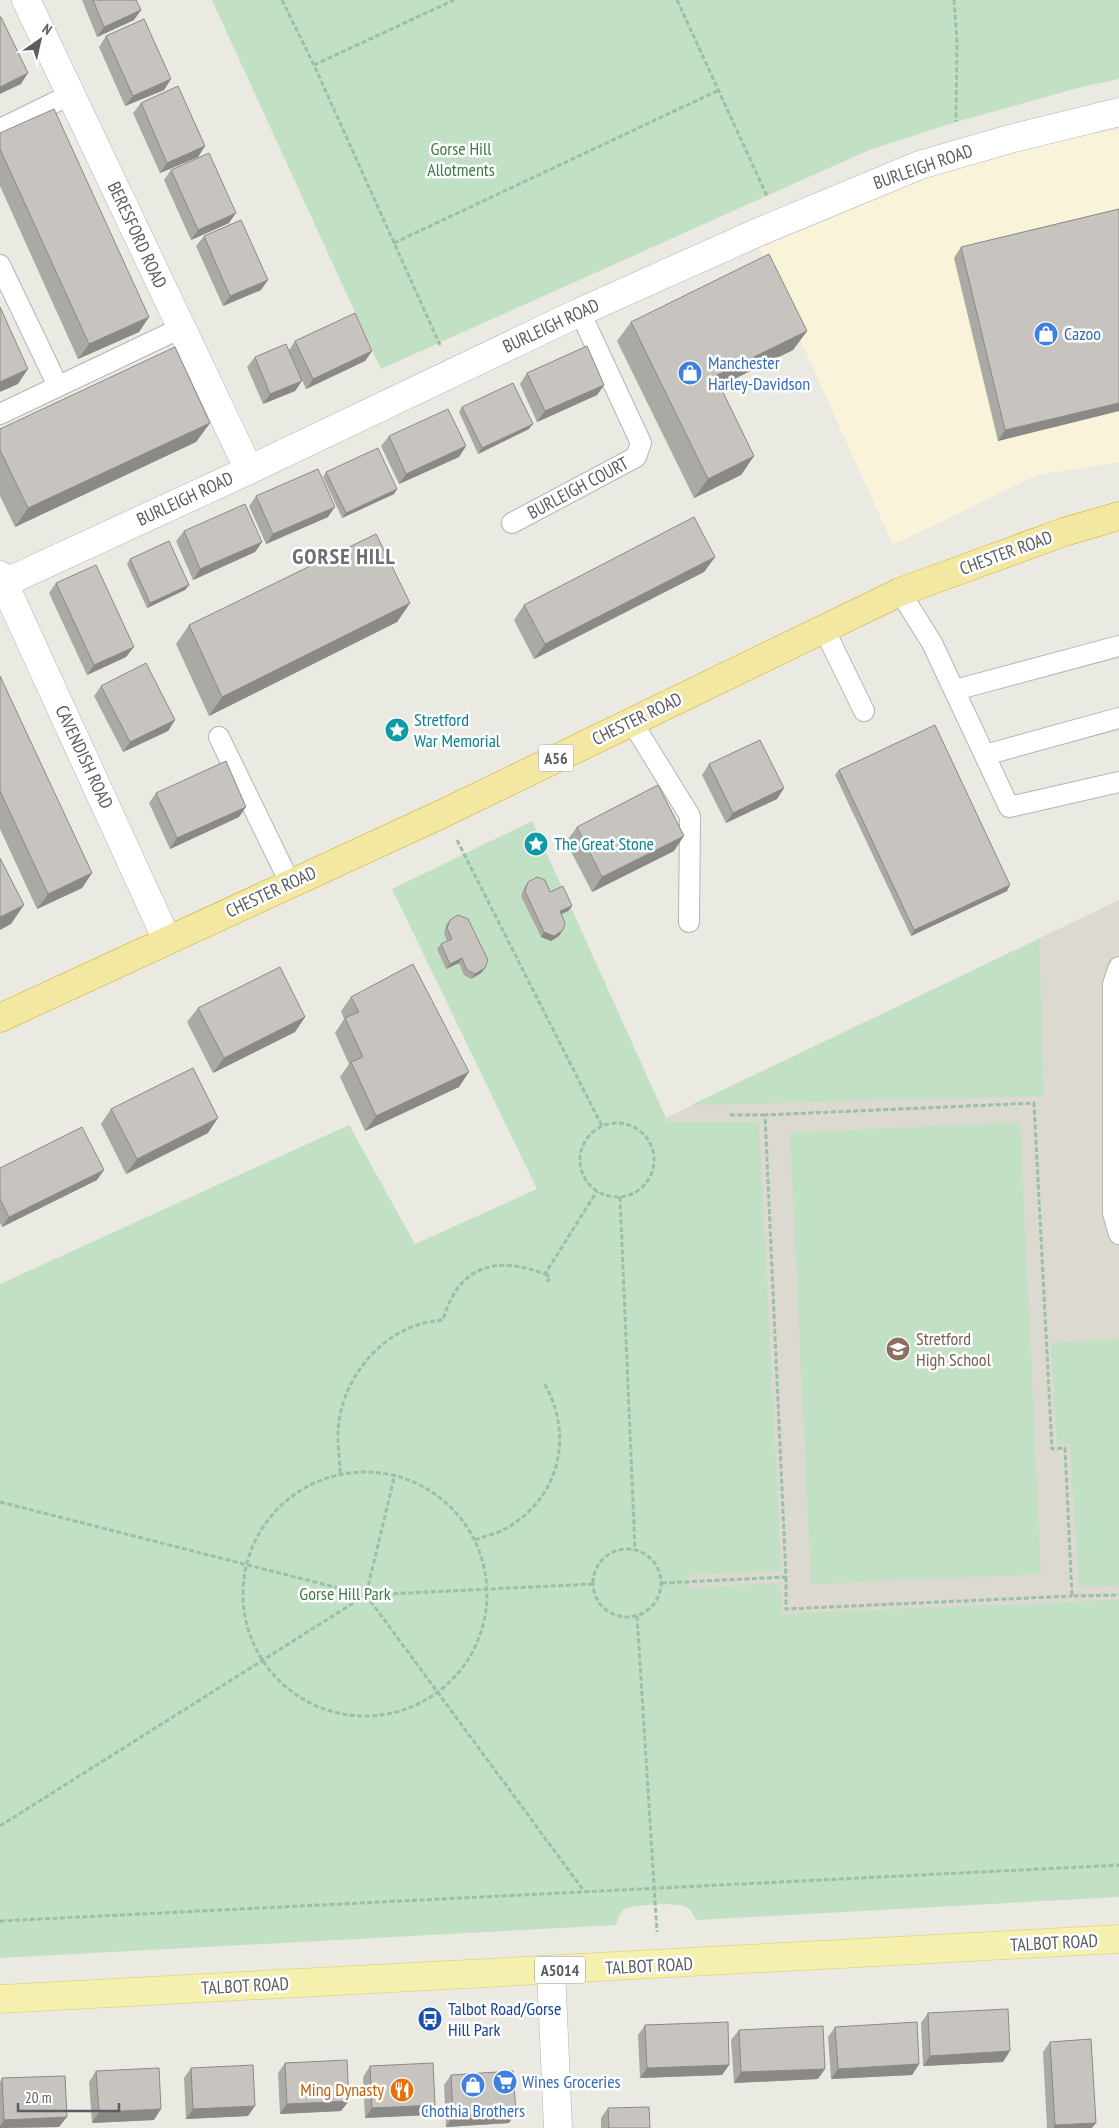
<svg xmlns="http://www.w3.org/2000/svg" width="1119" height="2128" font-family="'PT Sans Narrow',sans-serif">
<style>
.commercial{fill:#f9f4d9}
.education{fill:#dbd9d0}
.green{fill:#c1e0c4}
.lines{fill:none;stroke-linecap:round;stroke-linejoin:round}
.service-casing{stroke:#b2b4b8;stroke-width:22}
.minor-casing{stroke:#b2b4b8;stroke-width:29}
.primary-casing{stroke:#dfc967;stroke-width:29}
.trunk-casing{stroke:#d2aa1b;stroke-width:29}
.path{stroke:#9bc0a9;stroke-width:3;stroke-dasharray:5 2.5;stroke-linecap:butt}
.service{stroke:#fff;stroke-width:20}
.minor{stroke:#fff;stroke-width:28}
.primary{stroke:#f5f0ae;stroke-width:28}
.trunk{stroke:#f2e8a2;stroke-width:28}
.wall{fill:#aba9a4}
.shaded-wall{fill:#8b8986}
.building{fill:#c7c4bf;stroke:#8b8986}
.labels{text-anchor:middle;stroke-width:5;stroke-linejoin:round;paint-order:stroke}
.shield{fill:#fff;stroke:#8c8e90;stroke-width:1}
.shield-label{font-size:16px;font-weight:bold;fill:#5a5d61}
.park-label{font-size:18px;fill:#3e7c47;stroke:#fff}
.street-label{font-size:18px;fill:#5a5d61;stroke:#fff}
.shop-label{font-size:18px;fill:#366cbe;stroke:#fff;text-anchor:start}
.culture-label{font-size:18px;fill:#0d838f;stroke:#fff;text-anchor:start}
.education-label{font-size:18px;fill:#785e54;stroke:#fff;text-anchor:start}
.transit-label{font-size:18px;fill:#164399;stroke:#fff;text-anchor:start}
.food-label{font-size:18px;fill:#c56008;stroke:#fff;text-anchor:end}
.district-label{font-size:22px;font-weight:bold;letter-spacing:1px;fill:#6b6e73;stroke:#fff}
</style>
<rect width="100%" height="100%" fill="#ebeae2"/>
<!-- commercial -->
<path class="commercial" d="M1119,129V462L1037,475L893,545L759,248L953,161Z"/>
<!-- education -->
<path class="education" d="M1119,900V1859L689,1588L666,1118Z"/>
<!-- green -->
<path class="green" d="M212,0H1119V79L1081,87L956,122L869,150L381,369Z
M532,821L666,1118V1122H759L781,1571L689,1575V1588L780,1583L782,1614L1119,1600V1897L696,1920C693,1914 691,1909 684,1906C674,1903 634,1904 625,1909C620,1912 618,1919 616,1925L0,1958V1284L349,1125L415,1244L537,1189L392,889Z
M1039,939L1044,1096L691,1105Z
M1020,1122L1041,1574L811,1584L790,1133Z
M1119,1339V1585L1079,1588L1070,1444L1057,1445L1051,1343Z"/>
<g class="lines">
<defs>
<path id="service" d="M0,129L70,95
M0,265L58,386
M0,414L181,328
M512,523L636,457L641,443L580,312
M900,592L932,643L1009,807L1119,782
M824,629L864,711
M955,690L1119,646
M632,722L690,816L689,922
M219,737L290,883
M985,755L1119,718
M1119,967L1113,984V1213L1119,1234"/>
<path id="minor" d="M26,0L249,470
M0,575L167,940
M0,585L249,470L580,312L754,234L920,165L1010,139L1119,112
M551,1970L558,2128"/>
<path id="primary" d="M0,1999L1119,1939"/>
<path id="trunk" d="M0,1018L444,813L900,592L1064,532L1119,516"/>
</defs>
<!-- service casing -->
<use href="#service" class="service-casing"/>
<!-- minor casing -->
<use href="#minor" class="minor-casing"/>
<!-- primary casing -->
<use href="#primary" class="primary-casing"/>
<!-- trunk casing -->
<use href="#trunk" class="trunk-casing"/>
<!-- path -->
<path class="path" d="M282,0L314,65L440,345
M677,0L767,196
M954,0L957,42L956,122
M314,65L454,0
M394,243L719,90
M457,840L602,1126
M730,1115H765
M580 1160a37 37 0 1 1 74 0a37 37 0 1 1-74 0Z
M620,1197L635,1549
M545,1274L550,1277L547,1282
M243 1594a122 122 0 1 1 244 0a122 122 0 1 1-244 0Z
M340,1473C340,1462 338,1450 338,1439C337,1388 372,1339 420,1324C427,1322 435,1321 443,1320C458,1266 496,1255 545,1274L597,1191
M0,1502L366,1595L593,1584
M475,1540C485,1536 496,1534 505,1529C559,1499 575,1436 544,1383
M593 1583a34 34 0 1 1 68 0a34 34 0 1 1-68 0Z
M786,1577V1609L1072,1596
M662,1583L786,1577L765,1115L1034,1103L1052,1449L1065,1448L1072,1596L1119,1595
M366,1595L584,1891
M637,1616L657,1932
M0,1826L366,1595L395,1474
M0,1921L1119,1865"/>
<!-- service -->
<use href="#service" class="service"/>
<!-- minor -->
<use href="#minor" class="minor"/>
<!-- primary -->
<use href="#primary" class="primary"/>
<!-- trunk -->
<use href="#trunk" class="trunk"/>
</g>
<!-- wall -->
<path class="wall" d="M82,0H136L141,10L134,20L97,37Z
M106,36L171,79L164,90L125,106L99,47Z
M141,103L205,146L198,157L160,173L133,113Z
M0,133L149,317L139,332L78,359L0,186Z
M171,170L229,223L191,240L164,180Z
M1119,209V411L998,441L954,258L961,247Z
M204,236L261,290L223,306L196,246Z
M631,322L807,331L793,350L720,386L754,456L741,475L694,498L617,341Z
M295,341L372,351L365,361L306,389L302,380L295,391L263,404L247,367L255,357L289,350Z
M527,373L604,385L597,395L537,422L520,384Z
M462,407L529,429L478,454L459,412Z
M210,423L196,442L15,527L0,496V429Z
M389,436L466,446L459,457L399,484L381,446Z
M326,472L397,489L394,494L342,518L323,477Z
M256,496L328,517L266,544L249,506Z
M184,531L262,542L255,552L193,580L176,541Z
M715,557L704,572L534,659L514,620L524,605Z
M130,559L189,585L185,590L147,608L127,564Z
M56,583L126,657L87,675L49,593Z
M410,603L397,622L209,716L176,644L189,625Z
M0,676L92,873L82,888L37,909L0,829Z
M101,686L175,720L168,731L123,752L94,696Z
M709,764L784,788L777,799L726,823L702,775Z
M839,770L1007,891L911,936L835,775Z
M156,793L239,817L170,849L149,803Z
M577,827L674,851L592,892L566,842Z
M528,882L550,892L572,906L568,911L562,914L559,936L551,941L541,937L521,896L524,888Z
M450,920L485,968L481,973L471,979L464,975L459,963L446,969L437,949L441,944L447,941L444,933L446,925Z
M351,997L459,1087L365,1131L340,1077L349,1064L335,1033L344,1019L341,1011Z
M198,1008L305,1017L295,1032L213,1073L187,1022Z
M111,1109L208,1133L126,1174L101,1124Z
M0,1168L97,1180L2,1227L0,1223Z
M928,2013L1003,2062L923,2066L921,2023Z
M645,2025L729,2065L722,2075L640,2078L638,2035Z
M835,2027L919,2064L912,2075L831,2079L828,2037Z
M739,2030L818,2079L734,2083L731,2040Z
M1050,2042L1092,2128H1047L1043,2052Z
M285,2063L341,2111L280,2114L278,2073Z
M370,2066L428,2115L365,2118L363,2077Z
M191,2068L248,2116L186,2119L184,2078Z
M96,2071L154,2120L92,2123L89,2082Z
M451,2075L509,2123L446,2127L444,2085Z
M2,2078L59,2127L0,2128V2082Z
M608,2108L650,2128H601V2118Z"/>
<!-- shaded-wall -->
<path class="shaded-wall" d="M141,10L134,20L97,37L104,27Z
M28,73L21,84L0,94V87Z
M171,79L164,90L125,106L133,96Z
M205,146L198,157L160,173L167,163Z
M236,213L229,223L191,240L198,230Z
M268,280L261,290L223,306L230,296Z
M149,317L139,332L78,359L89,344Z
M807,331L793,350L702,395L715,376Z
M372,351L365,361L306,389L313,379Z
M28,369L18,384L0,392V382Z
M302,381L295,391L263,404L270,394Z
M604,385L597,395L537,422L545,411Z
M1119,403V411L998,441L1005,430Z
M210,423L196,442L15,527L28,508Z
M533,424L529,429L478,454L482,448Z
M466,446L459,457L399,484L406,474Z
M754,456L741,475L694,498L708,479Z
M397,489L394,494L342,518L346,513Z
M335,507L328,517L266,544L273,534Z
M262,542L255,552L193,580L200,569Z
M715,557L704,572L534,659L545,644Z
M189,585L185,590L147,608L150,603Z
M410,603L397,622L209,716L222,697Z
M134,647L126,657L87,675L94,665Z
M175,720L168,731L123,752L130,742Z
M784,788L777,799L726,823L733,813Z
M246,807L239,817L170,849L177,838Z
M684,836L674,851L592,892L602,877Z
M92,873L82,888L37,909L48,894Z
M1010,885L1007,891L911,936L914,930Z
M24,905L11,924L0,930V917Z
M572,906L568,911L557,916L560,911Z
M563,930L559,936L551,941L541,937L544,932Z
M462,958L459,963L446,969L450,964Z
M485,968L481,973L471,979L475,974Z
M305,1017L295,1032L213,1073L224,1058Z
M469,1072L459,1087L365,1131L376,1116Z
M218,1118L208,1133L126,1174L137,1159Z
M104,1170L97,1180L2,1227L9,1217Z
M1010,2051L1003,2062L923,2066L930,2056Z
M919,2064L912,2075L831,2079L838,2069Z
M729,2065L722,2075L640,2078L647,2068Z
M825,2069L818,2079L734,2083L741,2072Z
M349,2101L341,2111L280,2114L287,2104Z
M435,2105L428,2115L365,2118L372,2108Z
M255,2106L248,2116L186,2119L193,2109Z
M161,2109L154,2120L92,2123L99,2112Z
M516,2113L509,2123L446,2127L453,2116Z
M67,2117L59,2127L0,2128V2126L4,2120Z
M1096,2123L1092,2128H1053L1055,2125Z"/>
<!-- building -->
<path class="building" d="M93,0H136L141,10L104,27Z
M0,17H1L28,73L0,87Z
M144,19L171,79L133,96L106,36Z
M178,86L205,146L167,163L141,103Z
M54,109L149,317L89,344L0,149V133Z
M209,153L236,213L198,230L171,170Z
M1119,209V403L1005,430L961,247Z
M241,220L268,280L230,296L204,236Z
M769,254L807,331L715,376L754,456L708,479L631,322Z
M0,307L28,369L0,382Z
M355,313L372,351L313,379L295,341Z
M286,344L302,381L270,394L255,357Z
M587,346L604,385L545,411L527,373Z
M175,347L210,423L28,508L0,450V429Z
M513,383L533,424L482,448L462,407Z
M448,409L466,446L406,474L389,436Z
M378,448L397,489L346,513L326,472Z
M318,469L335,507L273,534L256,496Z
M245,504L262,542L200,569L184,531Z
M694,517L715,557L545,644L524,605Z
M376,534L410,603L222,697L189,625Z
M169,541L189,585L150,603L130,559Z
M96,565L134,647L94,665L56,583Z
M146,663L175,720L130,742L101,686Z
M0,676L92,873L48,894L0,791Z
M935,725L1010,885L914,930L839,770Z
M760,740L784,788L733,813L709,764Z
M226,761L246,807L177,838L156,793Z
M658,785L684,836L602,877L577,827Z
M0,858L24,905L0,917Z
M537,877L545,880L550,892L563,886L572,906L560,911L565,923L563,930L554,936L544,932L525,891L528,882Z
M458,915L468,919L488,960L485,968L475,974L467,970L462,958L450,964L441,944L452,939L447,928L450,920Z
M413,964L469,1072L376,1116L351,1062L363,1057L345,1018L359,1012L351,997Z
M280,967L305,1017L224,1058L198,1008Z
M193,1068L218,1118L137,1159L111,1109Z
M82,1127L104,1170L9,1217L0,1199V1168Z
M1008,2009L1010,2051L930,2056L928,2013Z
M728,2022L729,2065L647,2068L645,2025Z
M917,2022L919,2064L838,2069L835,2027Z
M823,2026L825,2069L741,2072L739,2030Z
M1091,2039L1096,2123L1055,2125L1050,2042Z
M347,2060L349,2101L287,2104L285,2063Z
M433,2063L435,2105L372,2108L370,2066Z
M253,2065L255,2106L193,2109L191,2068Z
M159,2068L161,2109L99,2112L96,2071Z
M513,2071L516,2113L453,2116L451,2075Z
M65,2076L67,2117L4,2120L2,2078Z
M649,2107L650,2128H609L608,2108Z"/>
<!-- icons -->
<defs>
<symbol id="shop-disc" viewBox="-11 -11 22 22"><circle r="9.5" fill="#3f7fe0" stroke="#fff"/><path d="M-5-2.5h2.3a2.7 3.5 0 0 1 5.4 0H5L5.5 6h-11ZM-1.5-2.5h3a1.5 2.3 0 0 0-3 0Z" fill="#fff"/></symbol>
<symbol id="sight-disc" viewBox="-11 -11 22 22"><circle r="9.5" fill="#0f9aa8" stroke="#fff"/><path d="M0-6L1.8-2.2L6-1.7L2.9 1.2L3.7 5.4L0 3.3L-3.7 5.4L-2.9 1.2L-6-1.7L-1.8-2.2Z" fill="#fff"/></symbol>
<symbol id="school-disc" viewBox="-11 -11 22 22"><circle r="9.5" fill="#8d6e63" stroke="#fff"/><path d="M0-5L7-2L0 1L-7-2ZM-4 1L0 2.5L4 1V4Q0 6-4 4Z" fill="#fff"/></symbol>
<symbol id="bus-disc" viewBox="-11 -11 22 22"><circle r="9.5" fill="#1a4fb4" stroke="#fff"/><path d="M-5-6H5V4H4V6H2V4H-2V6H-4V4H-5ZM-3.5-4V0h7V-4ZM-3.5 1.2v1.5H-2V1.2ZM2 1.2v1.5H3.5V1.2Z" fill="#fff"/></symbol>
<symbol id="supermarket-disc" viewBox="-11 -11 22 22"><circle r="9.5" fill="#3f7fe0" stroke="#fff"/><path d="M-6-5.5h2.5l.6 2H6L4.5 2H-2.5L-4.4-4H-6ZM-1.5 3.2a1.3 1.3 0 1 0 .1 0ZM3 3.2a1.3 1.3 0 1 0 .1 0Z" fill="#fff"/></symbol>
<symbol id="restaurant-disc" viewBox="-11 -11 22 22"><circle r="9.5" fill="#e8710a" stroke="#fff"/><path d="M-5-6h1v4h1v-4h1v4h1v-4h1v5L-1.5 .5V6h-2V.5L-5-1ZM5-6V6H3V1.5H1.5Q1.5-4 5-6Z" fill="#fff"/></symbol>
</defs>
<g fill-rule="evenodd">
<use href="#shop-disc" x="1032" y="320" width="28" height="28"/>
<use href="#shop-disc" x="676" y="359" width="28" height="28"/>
<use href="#sight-disc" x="383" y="716" width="28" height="28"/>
<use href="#sight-disc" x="522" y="830" width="28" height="28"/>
<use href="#school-disc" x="884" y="1335" width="28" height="28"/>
<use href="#bus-disc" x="416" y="2005" width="28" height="28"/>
<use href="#supermarket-disc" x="491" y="2068" width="28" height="28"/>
<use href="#shop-disc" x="459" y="2071" width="28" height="28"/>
<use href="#restaurant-disc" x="388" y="2076" width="28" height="28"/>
</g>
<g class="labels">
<!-- shield labels -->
<g class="shield">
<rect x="538.5" y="744.5" width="35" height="27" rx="4"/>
<rect x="535" y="1956.5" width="50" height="27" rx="4"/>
</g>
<g class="shield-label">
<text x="556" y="764">A56</text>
<text x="560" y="1976">A5014</text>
</g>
<!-- park labels -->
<g class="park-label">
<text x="461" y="155">Gorse Hill<tspan x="461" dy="21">Allotments</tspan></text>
<text x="345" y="1600">Gorse Hill Park</text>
</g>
<!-- street labels -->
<g class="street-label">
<text transform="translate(923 167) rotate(-19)" y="6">BURLEIGH ROAD</text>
<text transform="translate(137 235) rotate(65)" y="6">BERESFORD ROAD</text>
<text transform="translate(551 326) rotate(-25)" y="6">BURLEIGH ROAD</text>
<text transform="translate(578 488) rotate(-28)" y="6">BURLEIGH COURT</text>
<text transform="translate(185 499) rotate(-25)" y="6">BURLEIGH ROAD</text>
<text transform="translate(1006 553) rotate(-20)" y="6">CHESTER ROAD</text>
<text transform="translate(637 719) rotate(-26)" y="6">CHESTER ROAD</text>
<text transform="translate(84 757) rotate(65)" y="6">CAVENDISH ROAD</text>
<text transform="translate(271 892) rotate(-25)" y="6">CHESTER ROAD</text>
<text transform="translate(1054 1943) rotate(-3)" y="6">TALBOT ROAD</text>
<text transform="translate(649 1966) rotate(-3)" y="6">TALBOT ROAD</text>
<text transform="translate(245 1986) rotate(-3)" y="6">TALBOT ROAD</text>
</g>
<!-- shop labels -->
<g class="shop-label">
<text x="1064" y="340">Cazoo</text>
<text x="708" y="369">Manchester<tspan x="708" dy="21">Harley-Davidson</tspan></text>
<text x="522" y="2088">Wines Groceries</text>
<text x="473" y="2117" text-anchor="middle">Chothia Brothers</text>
</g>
<!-- culture labels -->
<g class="culture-label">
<text x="414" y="726">Stretford<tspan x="414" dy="21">War Memorial</tspan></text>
<text x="554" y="850">The Great Stone</text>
</g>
<!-- education labels -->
<g class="education-label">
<text x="916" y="1345">Stretford<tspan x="916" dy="21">High School</tspan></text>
</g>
<!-- transit labels -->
<g class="transit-label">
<text x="448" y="2015">Talbot Road/Gorse<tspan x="448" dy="21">Hill Park</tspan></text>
</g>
<!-- food labels -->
<g class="food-label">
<text x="384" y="2096">Ming Dynasty</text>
</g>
<!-- district labels -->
<g class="district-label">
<text x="344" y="564">GORSE HILL</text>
</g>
</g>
<!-- north arrow -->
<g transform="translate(40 40) rotate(34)" stroke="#ffffff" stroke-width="4" paint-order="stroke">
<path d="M0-4L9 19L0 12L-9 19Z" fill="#5a5d61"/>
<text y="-8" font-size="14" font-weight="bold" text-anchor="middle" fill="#5a5d61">N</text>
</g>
<!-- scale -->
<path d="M18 2103v8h101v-8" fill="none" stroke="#5a5d61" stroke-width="2.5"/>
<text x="25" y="2103" font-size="15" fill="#5a5d61" stroke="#ffffff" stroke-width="4" paint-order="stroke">20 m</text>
</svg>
